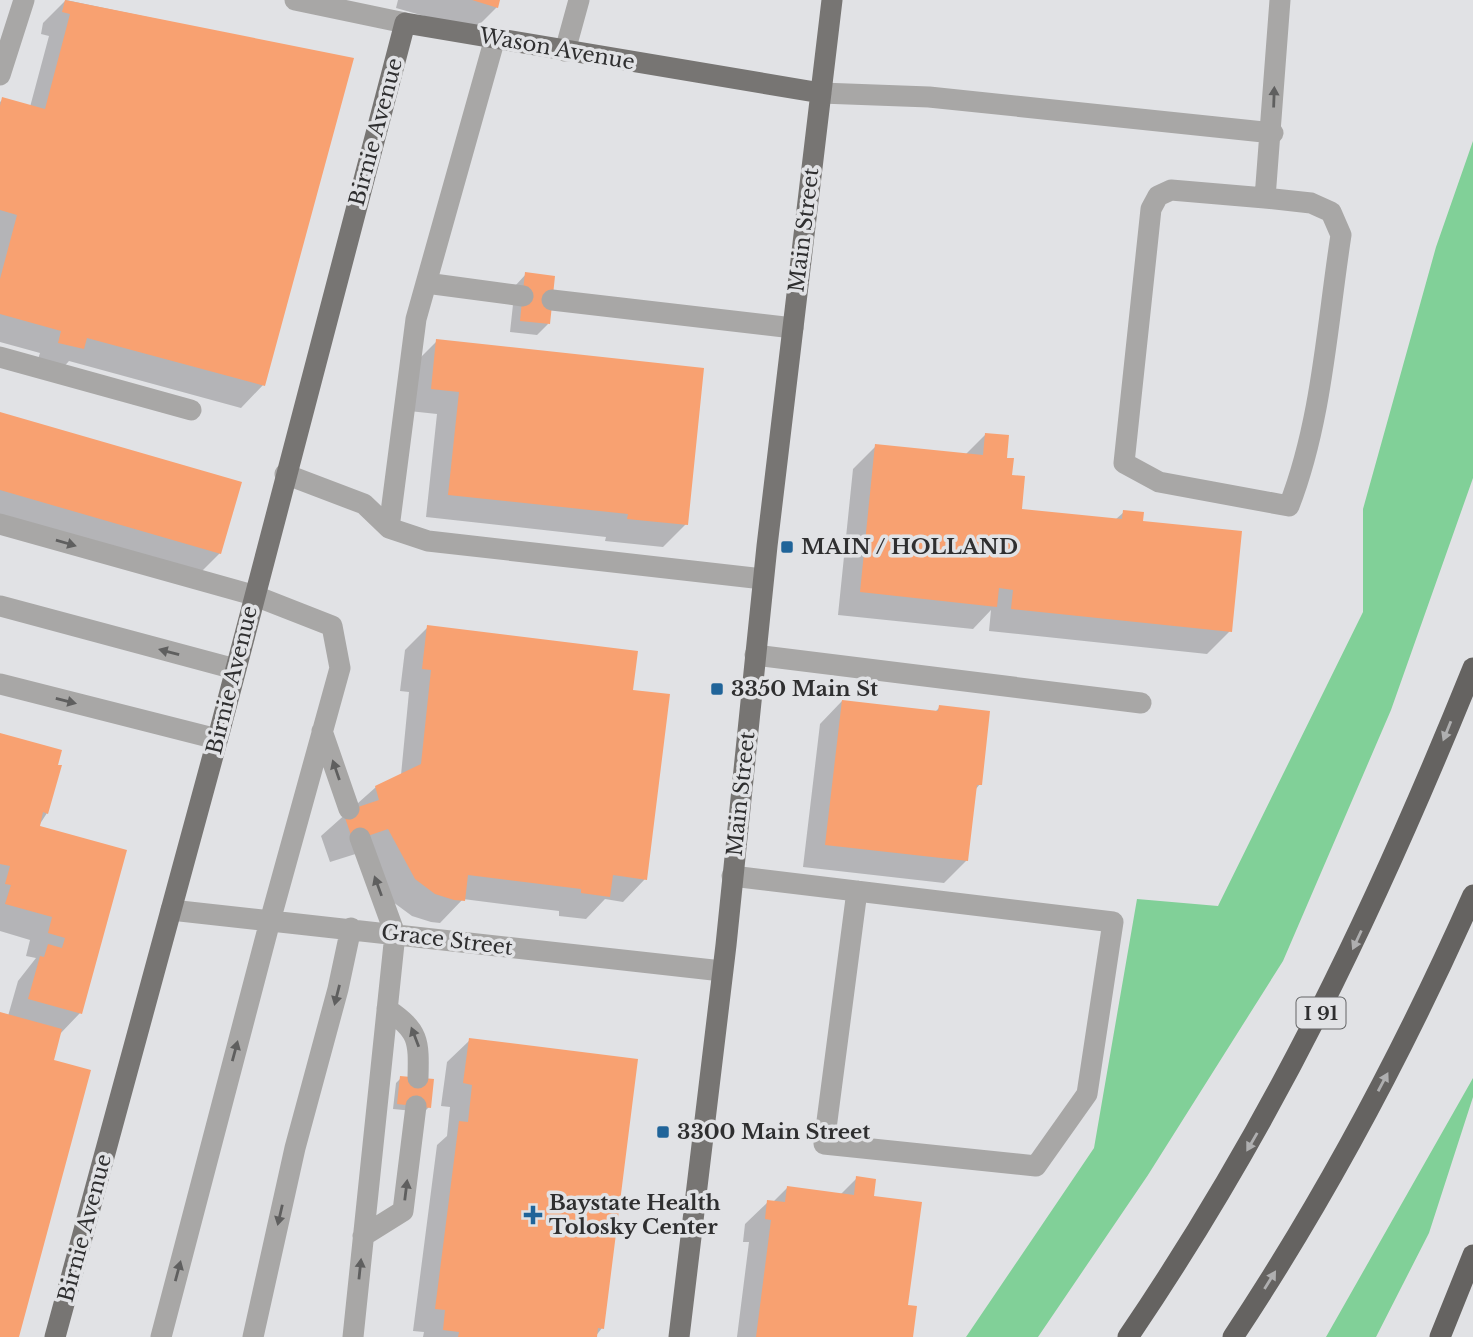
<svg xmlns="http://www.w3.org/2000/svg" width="1473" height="1337" font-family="'Libre Baskerville',serif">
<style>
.green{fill:#81d098}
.shadow{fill:#0003}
.building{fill:#f8a171}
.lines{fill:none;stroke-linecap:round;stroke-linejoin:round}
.minor{stroke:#a8a7a6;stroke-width:21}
.major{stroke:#777573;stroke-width:21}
.highway{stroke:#656361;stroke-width:21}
.oneway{fill:#5f5f5f}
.oneway2{fill:#afafb0}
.poi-dot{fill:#206499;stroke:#e1e2e5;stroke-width:2.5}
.labels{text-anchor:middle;stroke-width:7;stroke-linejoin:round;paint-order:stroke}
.shield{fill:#e1e2e5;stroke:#646566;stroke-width:2}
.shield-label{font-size:19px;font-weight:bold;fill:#2f2f30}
.street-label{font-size:21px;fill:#2f2f30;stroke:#e1e2e5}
.poi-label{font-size:21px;font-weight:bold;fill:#2f2f30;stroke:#e1e2e5;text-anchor:start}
</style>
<rect width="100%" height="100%" fill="#e1e2e5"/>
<!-- green -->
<path class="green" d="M1473,141V478L1391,710L1283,961L1148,1175L1038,1337H966L1094,1148L1137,899L1218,906L1363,612V509L1436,247Z
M1473,1078V1097L1429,1233L1376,1337H1326Z"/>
<!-- shadow -->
<path class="shadow" d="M66,0L352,60L263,385L241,408L69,361L60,371L36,365L40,353L0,342V102L3,99L30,107L49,36L41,34L43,23Z
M398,0H499L497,7L474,30L396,8Z
M526,274L548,324L537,335L510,332L515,286Z
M437,341L686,524L663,547L605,541L606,537L426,517L437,414L409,411L414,364Z
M0,414L220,553L197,576L0,519Z
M986,434L1005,459L1020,510L1115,520L1124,512L1141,523L1230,631L1207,654L989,631L991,610L973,629L838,615L853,469L876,446L965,455Z
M428,627L631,692L645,879L623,902L605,899L586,919L559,916V911L463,899L440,923L431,922L412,916L393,902L365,851L330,862L321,836L376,787L401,775L409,692L400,691L405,650Z
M842,701L935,712L940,707L980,784L975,790L967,860L944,883L803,867L820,724Z
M0,734L47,813L38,827L125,851L80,1013L59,1035L52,1061L18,1337H0V1014L8,1016L18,981L36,958L26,956L30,940L0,931Z
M470,1040L602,1328L595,1337H423L424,1332L413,1331L437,1145L447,1136L450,1107L441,1106L447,1062Z
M401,1078L429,1107L424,1112L393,1109L396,1083Z
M857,1178L872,1198L906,1307L911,1337H737L749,1242H743L745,1224L768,1202H773L787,1188L840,1195Z"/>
<!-- building -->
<path class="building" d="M65,0L354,58L265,386L87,338L84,349L58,343L61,331L0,314V279L17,215L0,210V106L2,97L45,109L70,14L62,12Z
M472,0H500L498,8Z
M525,272L555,276L550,324L520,321Z
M436,339L704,368L688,525L627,519L628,514L448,495L459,392L431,389Z
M0,412L242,482L221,554L0,490Z
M985,433L1009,435L1007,458H1014L1012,475L1025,476L1022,509L1122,519L1123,510L1144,512L1143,521L1242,531L1232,632L1011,609L1013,590L999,588L997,607L860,592L875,444L983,455Z
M427,625L638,651L633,690L670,694L647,880L613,875L610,897L581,893V889L468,875L465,901L454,900L435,894L415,879L388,829L353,841L343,812L379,800L375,786L421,764L431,670L422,669Z
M842,700L938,711L939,705L990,711L982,785H977L968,861L825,845Z
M0,733L62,750L58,765H62L48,814L43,812L40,826L127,850L82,1014L28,999L40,956L44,957L48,944L62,948L65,938L48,933L52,917L5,904L11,885L5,884L10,866L0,864Z
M0,1012L62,1029L54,1060L91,1070L19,1337H0Z
M469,1038L638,1059L604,1329L598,1328L597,1337H458L459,1332L443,1330L445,1310L435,1309L459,1121L468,1122L472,1085L463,1083Z
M400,1076L434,1079L431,1108L397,1104Z
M856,1176L876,1179L874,1196L922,1202L908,1305L917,1306L913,1337H756L771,1220L765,1219L767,1200L785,1202L787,1186L854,1195Z"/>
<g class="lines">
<!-- minor -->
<path class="minor" d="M295,0L405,23
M565,51L579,0
M0,75L24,0
M821,93L929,97L1273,133
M1265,198L1171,190L1158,196L1151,209L1124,463L1159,482L1289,506C1322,421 1327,325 1341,235L1331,212L1311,203L1265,198L1280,0
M426,283L523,296
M552,300L793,328
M0,357L191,410
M285,474L364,504L389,528L428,541L763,579
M0,524L253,595L332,626L340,668L270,921L161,1337
M389,528L416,319L495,38
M0,606L235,669
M755,655L1141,703
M0,684L217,739
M322,731L349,809
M732,876L1113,922L1087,1094L1036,1166L824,1144L857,891
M171,910L722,971
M387,1009C419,1031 419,1040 418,1078
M363,1236L403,1211L416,1106
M253,1337L295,1148L338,989L351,928
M353,1337L395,934L360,838"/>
<!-- major -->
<path class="major" d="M55,1337L220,730L405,23L821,93
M679,1337L726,945L767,546L832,0"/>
<!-- highway -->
<path class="highway" d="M1128,1337C1274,1122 1376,908 1473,668
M1233,1337C1326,1197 1405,1048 1473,895
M1440,1337L1473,1255"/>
</g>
<!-- one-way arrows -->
<defs><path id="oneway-solid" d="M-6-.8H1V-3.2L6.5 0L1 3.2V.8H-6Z" transform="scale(1.75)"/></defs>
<g class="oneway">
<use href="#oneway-solid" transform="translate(1274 97) rotate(-88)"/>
<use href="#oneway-solid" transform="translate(66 543) rotate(16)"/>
<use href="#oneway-solid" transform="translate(169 652) rotate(-165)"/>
<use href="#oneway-solid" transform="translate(66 701) rotate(14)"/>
<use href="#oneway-solid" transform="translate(336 770) rotate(-109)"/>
<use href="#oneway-solid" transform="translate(378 886) rotate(-110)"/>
<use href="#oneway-solid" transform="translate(337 995) rotate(104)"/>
<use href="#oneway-solid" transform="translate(415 1037) rotate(-111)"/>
<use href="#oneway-solid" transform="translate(235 1051) rotate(-75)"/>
<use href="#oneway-solid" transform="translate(406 1190) rotate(-83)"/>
<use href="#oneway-solid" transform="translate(280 1215) rotate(103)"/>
<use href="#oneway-solid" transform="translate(360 1269) rotate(-84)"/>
<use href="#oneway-solid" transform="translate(178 1271) rotate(-75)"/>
</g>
<g class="oneway2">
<use href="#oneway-solid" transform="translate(1447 731) rotate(112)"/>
<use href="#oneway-solid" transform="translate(1357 940) rotate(115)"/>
<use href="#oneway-solid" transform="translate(1383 1082) rotate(-62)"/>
<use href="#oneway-solid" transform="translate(1252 1142) rotate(120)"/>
<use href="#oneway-solid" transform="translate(1270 1280) rotate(-58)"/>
</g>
<!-- markers -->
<g class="poi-dot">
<rect x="780" y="540" width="14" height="14" rx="3.5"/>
<rect x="710" y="682" width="14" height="14" rx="3.5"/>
<rect x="656" y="1125" width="14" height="14" rx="3.5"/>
<path d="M529.5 1204.5h7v7h7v7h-7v7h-7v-7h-7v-7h7z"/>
</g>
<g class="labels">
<!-- shield labels -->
<rect class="shield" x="1296.5" y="997.5" width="49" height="31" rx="5"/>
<g class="shield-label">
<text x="1321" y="1020">I 91</text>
</g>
<!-- street labels -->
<g class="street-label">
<text transform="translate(557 49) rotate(10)" y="7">Wason Avenue</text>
<text transform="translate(376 132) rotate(-75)" y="7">Birnie Avenue</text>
<text transform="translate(804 230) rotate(-83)" y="7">Main Street</text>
<text transform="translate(232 680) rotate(-76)" y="7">Birnie Avenue</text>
<text transform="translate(741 794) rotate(-84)" y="7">Main Street</text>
<text transform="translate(447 940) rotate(7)" y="7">Grace Street</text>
<text transform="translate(85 1228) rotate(-75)" y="7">Birnie Avenue</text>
</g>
<!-- poi labels -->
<g class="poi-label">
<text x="801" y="554">MAIN / HOLLAND</text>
<text x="731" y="696">3350 Main St</text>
<text x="677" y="1139">3300 Main Street</text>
<text x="549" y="1210">Baystate Health<tspan x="549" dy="24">Tolosky Center</tspan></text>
</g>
</g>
</svg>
